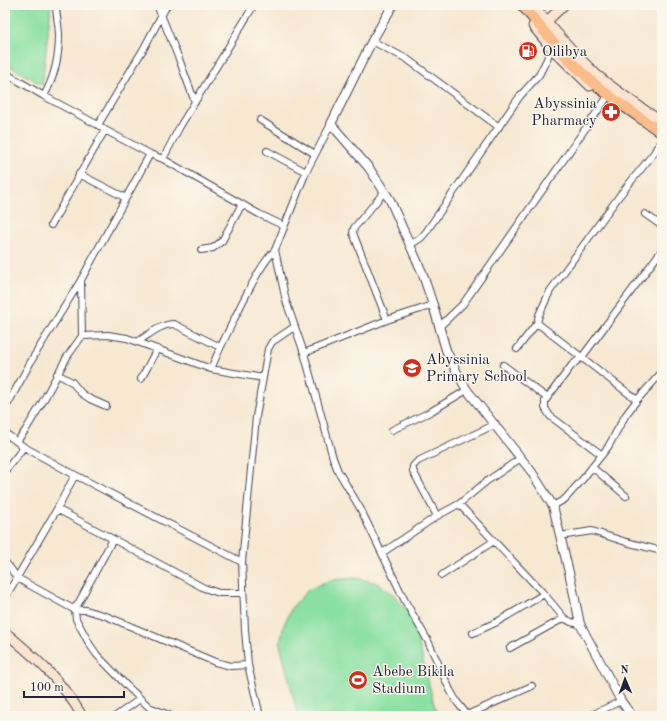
<svg xmlns="http://www.w3.org/2000/svg" width="667" height="721" font-family="'Old Standard TT',serif">
<style>
.green{fill:#8ae0a3;stroke:#56816f}
.lines{fill:none;stroke-linecap:round;stroke-linejoin:round}
.minor-casing{stroke:#424052;stroke-width:8}
.tertiary-casing{stroke:#424052;stroke-width:10}
.secondary-casing{stroke:#424052;stroke-width:11}
.primary-casing{stroke:#424052;stroke-width:12}
.minor{stroke:#fff;stroke-width:6}
.tertiary{stroke:#fff;stroke-width:8}
.secondary{stroke:#fde4d0;stroke-width:9}
.primary{stroke:#f9bc8a;stroke-width:10}
.labels{text-anchor:middle;stroke-width:3;stroke-linejoin:round;paint-order:stroke}
.poi-label{font-size:15px;fill:#22223b;stroke:#fbf7ec;text-anchor:start}
</style>
<rect width="100%" height="100%" fill="#fbf7ec"/>
<filter id="ink" filterUnits="userSpaceOnUse"><feTurbulence type="fractalNoise" baseFrequency=".025" numOctaves="2"/><feDisplacementMap in="SourceGraphic" scale="8" xChannelSelector="R" yChannelSelector="G"/><feConvolveMatrix kernelMatrix="1 2 1 2 8 2 1 2 1" color-interpolation-filters="sRGB"/></filter>
<filter id="wash" filterUnits="userSpaceOnUse"><feTurbulence type="fractalNoise" baseFrequency=".012" numOctaves="4" result="noise"/><feDisplacementMap in="SourceGraphic" scale="16" xChannelSelector="R" yChannelSelector="G"/><feGaussianBlur stdDeviation="0.9" result="paint"/><feColorMatrix in="noise" values="0 0 0 0 0 0 0 0 0 0 0 0 0 0 0 0 0 1.4 0 .05"/><feComposite in="paint" operator="in"/></filter>
<g filter="url(#wash)">
<rect width="100%" height="100%" fill="#f7e8d2"/>
<!-- green -->
<path class="green" d="M5,5H51L42,85L5,63Z
M355,578L377,583L393,594L406,609L414,625L437,716H298L280,644L284,625L292,607L308,590L330,580Z"/>
</g>
<g filter="url(#ink)">
<g class="lines">
<defs>
<path id="minor" d="M157,5L179,59L195,102
M372,41L407,59L499,127
M5,73L44,96L98,125L105,130L150,154L163,159L259,214L284,226
M44,96C54,78 59,57 59,36C59,26 56,15 56,5
M260,120L315,154
M98,125L144,48L167,5
M267,151L306,172
M163,159L179,128L254,5
M79,174L126,198
M385,191L354,228L353,233L387,320
M645,214L662,226
M51,225L105,130
M410,245L421,238L426,232L520,96L539,75L547,59L551,48
M201,250L213,248L222,241L242,204
M275,250L286,301L304,353L333,458L338,471L360,508L405,601L428,641L450,690L457,702L468,716
M537,323L637,400
M439,327L463,304L606,99
M82,336L108,335L127,338L211,369L263,378
M137,342C149,335 160,324 174,324L220,347
M517,349L537,323L539,315L550,291L620,195L654,153L662,138
M304,353L387,320L433,305
M503,365L546,397
M211,369C220,347 231,326 241,305C251,286 260,266 275,250L306,172L331,124
M57,374L72,382L81,393L90,399L106,406
M141,379L157,349
M5,409L34,356L81,280L150,154
M392,430L430,412L467,390
M5,433L24,447L75,475L242,562
M17,441L25,431L42,403L67,357L82,336L81,280
M602,455L550,416L545,408V401L572,365L582,357L662,250
M592,467L626,496
M5,471L24,447
M459,504L544,594L564,618L571,622L580,624
M553,506L565,499L582,480L608,447L625,416L637,400L662,372
M57,509L204,588L219,593H243
M437,516L413,471V466L418,461L496,424
M560,536L592,531L626,542L662,551
M382,553L437,516L459,504L487,481L521,458
M5,562L11,569L17,578L75,610H86L106,616L215,662L231,666L248,665
M442,575L494,541
M5,598L57,509L75,475
M73,609L78,604L113,539
M75,610L76,619L90,645L97,655L127,686L149,707L171,716
M473,633L497,622L544,594
M510,648L564,618
M467,715L532,686
M116,716L140,699
M260,716L248,665L245,630L242,562L256,417L268,349L272,342L294,327
M589,716L621,701"/>
<path id="tertiary" d="M393,5L372,41L331,124L369,168L390,200L422,272L433,305L446,350L458,375L467,390L531,471L553,506L572,585L580,624L621,701L632,716"/>
<path id="secondary" d="M533,5C553,29 574,54 597,75C618,92 640,107 662,122
M533,26L551,48L590,86
M542,26L564,5
M5,632C35,657 63,682 82,716"/>
<path id="primary" d="M522,5C545,32 567,61 595,84C616,102 640,117 662,133"/>
</defs>
<!-- minor casing -->
<use href="#minor" class="minor-casing"/>
<!-- tertiary casing -->
<use href="#tertiary" class="tertiary-casing"/>
<!-- secondary casing -->
<use href="#secondary" class="secondary-casing"/>
<!-- primary casing -->
<use href="#primary" class="primary-casing"/>
<!-- minor -->
<use href="#minor" class="minor"/>
<!-- tertiary -->
<use href="#tertiary" class="tertiary"/>
<!-- secondary -->
<use href="#secondary" class="secondary"/>
<!-- primary -->
<use href="#primary" class="primary"/>
</g>
</g>
<!-- icons -->
<defs>
<symbol id="fuel-disc" viewBox="-11 -11 22 22"><circle r="9.5" fill="#c8321e" stroke="#fbf7ec"/><path d="M-5.5-6h7V0h2V4h1.3V-2.5L3-4.5l.8-.8L6-3V5H2.5V1h-1V6h-7ZM-4.2-4.7v3.2H.2V-4.7Z" fill="#fff"/></symbol>
<symbol id="pharmacy-disc" viewBox="-11 -11 22 22"><circle r="9.5" fill="#c8321e" stroke="#fbf7ec"/><path d="M-2-6h4v4h4v4h-4v4h-4v-4h-4v-4h4Z" fill="#fff"/></symbol>
<symbol id="school-disc" viewBox="-11 -11 22 22"><circle r="9.5" fill="#c8321e" stroke="#fbf7ec"/><path d="M0-5L7-2L0 1L-7-2ZM-4 1L0 2.5L4 1V4Q0 6-4 4Z" fill="#fff"/></symbol>
<symbol id="stadium-disc" viewBox="-11 -11 22 22"><circle r="9.5" fill="#c8321e" stroke="#fbf7ec"/><path d="M0-5a6.5 5 0 1 0 0 10a6.5 5 0 1 0 0-10ZM-3.5-1.8h7v3.6h-7Z" fill="#fff"/></symbol>
</defs>
<g fill-rule="evenodd">
<use href="#fuel-disc" x="517" y="40" width="22" height="22"/>
<use href="#pharmacy-disc" x="600" y="101" width="22" height="22"/>
<use href="#school-disc" x="401" y="357" width="22" height="22"/>
<use href="#stadium-disc" x="347" y="669" width="22" height="22"/>
</g>
<g class="labels">
<!-- poi labels -->
<g class="poi-label">
<text x="542" y="56">Oilibya</text>
<text x="597" y="108" text-anchor="end">Abyssinia<tspan x="597" dy="17">Pharmacy</tspan></text>
<text x="426" y="364">Abyssinia<tspan x="426" dy="17">Primary School</tspan></text>
<text x="372" y="676">Abebe Bikila<tspan x="372" dy="17">Stadium</tspan></text>
</g>
</g>
<!-- margin -->
<rect width="667" height="721" fill="none" stroke="#fbf7ec" stroke-width="20"/>
<!-- north arrow -->
<g transform="translate(625 679) rotate(358)" stroke="#fbf7ec" stroke-width="3" paint-order="stroke">
<path d="M0-3L7 15L0 10L-7 15Z" fill="#22223b"/>
<text y="-6" font-size="11" font-weight="bold" text-anchor="middle" fill="#22223b">N</text>
</g>
<!-- scale -->
<path d="M24 691v6h100v-6" fill="none" stroke="#22223b" stroke-width="2"/>
<text x="30" y="691" font-size="12" fill="#22223b" stroke="#fbf7ec" stroke-width="3" paint-order="stroke">100 m</text>
</svg>
